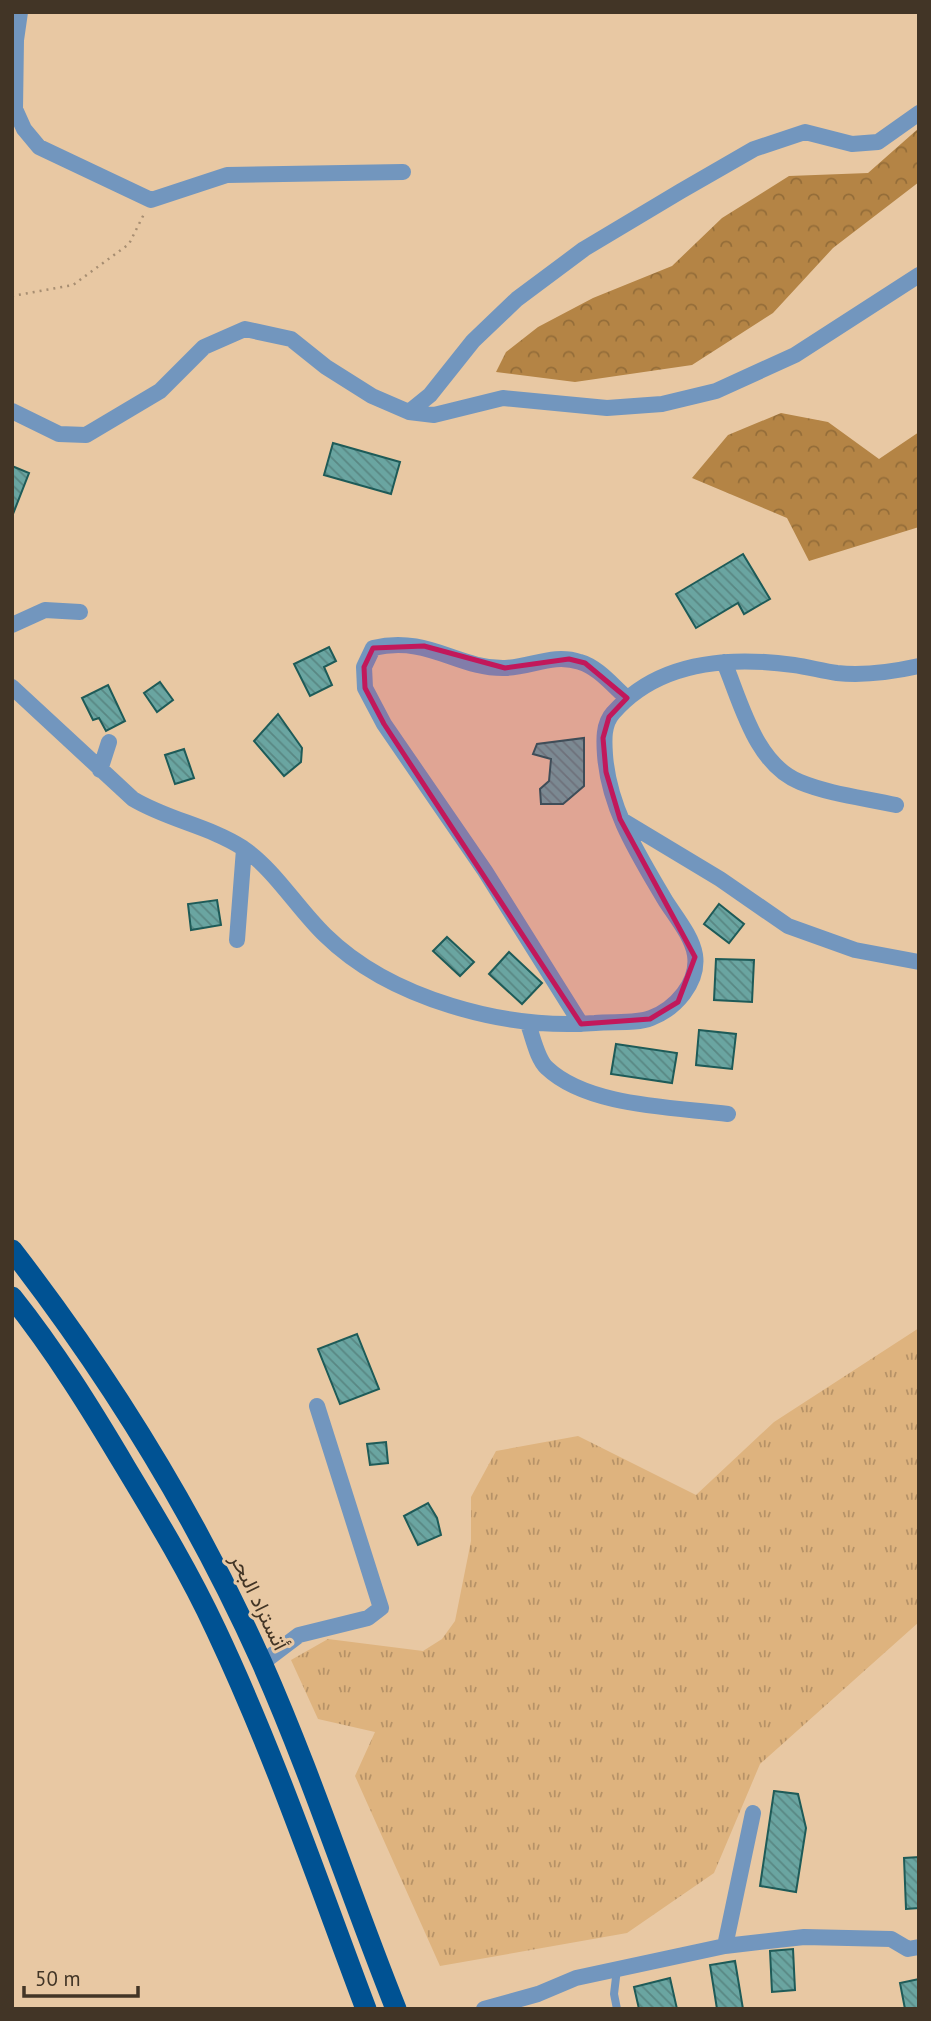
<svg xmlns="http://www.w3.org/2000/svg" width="931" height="2021" font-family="'PT Sans',Vazirmatn,sans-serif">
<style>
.grass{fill:url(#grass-tufts)}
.forest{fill:url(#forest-crowns)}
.building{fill:url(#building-back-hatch);stroke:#1e5b58;stroke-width:2}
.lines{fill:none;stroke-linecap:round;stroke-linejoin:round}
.path{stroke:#a78e72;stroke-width:2.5;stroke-dasharray:2 5;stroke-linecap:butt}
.lane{stroke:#7296be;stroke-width:8}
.street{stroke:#7296be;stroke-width:16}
.highway{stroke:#005293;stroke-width:21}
.marked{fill:#c2185b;fill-opacity:0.2;stroke:#c2185b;stroke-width:5;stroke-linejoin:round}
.labels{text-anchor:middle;stroke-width:6;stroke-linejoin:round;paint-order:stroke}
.street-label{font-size:21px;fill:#423526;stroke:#e8c8a3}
</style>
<defs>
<pattern id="grass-tufts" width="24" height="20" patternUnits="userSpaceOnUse" patternTransform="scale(1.75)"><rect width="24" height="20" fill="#deb37e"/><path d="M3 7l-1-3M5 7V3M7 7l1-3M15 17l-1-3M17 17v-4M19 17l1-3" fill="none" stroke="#b69267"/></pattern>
<pattern id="forest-crowns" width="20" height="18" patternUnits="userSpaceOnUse" patternTransform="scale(1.75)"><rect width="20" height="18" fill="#b48445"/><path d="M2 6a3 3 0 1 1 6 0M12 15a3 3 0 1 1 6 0" fill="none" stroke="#946d39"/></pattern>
<pattern id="building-back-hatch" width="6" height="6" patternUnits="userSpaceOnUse" patternTransform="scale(1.75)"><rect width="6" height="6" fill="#6aa5a1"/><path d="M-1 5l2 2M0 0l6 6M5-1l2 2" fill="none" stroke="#598783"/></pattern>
</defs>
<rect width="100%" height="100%" fill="#e8c8a3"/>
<!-- grass -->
<path class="grass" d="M919,1328V1622L760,1764L714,1873L627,1933L440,1966L355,1776L375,1732L318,1719L291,1660L328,1639L423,1651L442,1639L455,1621L471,1541V1497L496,1451L578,1436L696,1495L774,1422Z"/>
<!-- forest -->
<path class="forest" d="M919,128V182L833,248L773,313L692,365L575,382L496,372L506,352L538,327L593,298L672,266L722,218L789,176L868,173Z
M781,413L828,422L879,459L919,432V527L809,561L787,518L692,478L728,435Z"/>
<!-- building -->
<path class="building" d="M333,443L400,462L391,494L324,475Z
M12,466L29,473L13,514H12Z
M743,554L770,599L744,614L738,603L696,628L676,594Z
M329,647L336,661L324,667L332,685L310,696L294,664Z
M160,682L173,700L157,712L144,693Z
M108,685L125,721L106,731L99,718L93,720L82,698Z
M278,714L302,748L301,762L284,776L254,741Z
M584,738V786L563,804H541L540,789L549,781L551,759L533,754L537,744Z
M184,749L194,778L175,784L165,755Z
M217,900L221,925L191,930L188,904Z
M719,904L744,924L729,943L704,924Z
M447,937L474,962L460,976L433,951Z
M509,952L542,983L522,1004L489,974Z
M716,959L754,960L752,1002L714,1000Z
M699,1030L736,1034L732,1069L696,1065Z
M616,1044L677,1053L672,1083L611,1074Z
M357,1334L379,1389L340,1404L318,1349Z
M386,1442L388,1463L370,1465L367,1444Z
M428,1503L437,1518L441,1535L418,1545L404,1516Z
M774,1791L798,1794L806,1828L796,1892L760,1886Z
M919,1857V1908L906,1909L904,1858Z
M793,1949L795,1990L772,1992L770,1951Z
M735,1961L743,2009H717L710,1965Z
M670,1978L677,2009H639L634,1987Z
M919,1979V2009H905L900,1983Z"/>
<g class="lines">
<!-- path -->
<path class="path" d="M12,296L73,285L129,244L145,212"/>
<!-- lane -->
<path class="lane" d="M617,2009L614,1994L617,1969"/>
<!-- street -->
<path class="street" d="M20,12L16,40L15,109L24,129L39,147L151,200L227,175L403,172
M12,411L59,434L86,435L160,391L204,347L245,329L291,339L326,367L372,396L409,412L434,415L503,398L607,408L662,404L716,391L795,355L919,275
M409,412L430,395L473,341L517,299L584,249L681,191L754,149L805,132L852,144L878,142L919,113
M12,625L45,610L80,612
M724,662C741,702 755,764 800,782C829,794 865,798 896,805
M12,687L133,799C168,820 209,826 243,848C275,870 297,908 325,935C390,999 506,1030 595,1023C612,1021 636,1024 651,1018C675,1009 699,983 695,955C692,936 675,916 665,900C638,854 609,809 605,755C604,741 603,724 613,713C658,661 729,656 794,665C808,667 823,671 837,673C865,676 892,672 919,666
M100,770L109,742
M622,820L720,879L788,926L855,950L919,962
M237,940L244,849
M528,1024C533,1037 537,1059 547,1068C588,1107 675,1107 728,1114
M581,1024L485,871L384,724L365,688L364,667L373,648C429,635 457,669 505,668C532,667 553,653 580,662C598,667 613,686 627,698
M262,1663L299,1635L368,1618L381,1608L317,1406
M753,1813L725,1946L804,1937L848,1938L891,1939L908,1949L919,1947
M484,2009L538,1994L576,1978L725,1946"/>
<!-- highway -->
<path class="highway" d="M12,1250C111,1378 196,1516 262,1663C312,1776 350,1894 396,2009
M12,1297C55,1351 91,1409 126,1468C158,1521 190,1574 216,1630C274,1753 318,1882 366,2009"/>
</g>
<!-- marked area -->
<path class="marked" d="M424,646L505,668L569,659L585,663L627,698L609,717L603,738L606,772L620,819L695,957L678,1002L650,1019L581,1024L384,724L365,688L364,667L373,648Z"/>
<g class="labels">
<!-- street labels -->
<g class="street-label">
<text transform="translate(259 1602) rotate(64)" y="7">أتستراد البحر</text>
</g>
</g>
<!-- border -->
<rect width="931" height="2021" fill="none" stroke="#423526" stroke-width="28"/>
<!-- scale -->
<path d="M24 1986v10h114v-10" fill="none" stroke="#423526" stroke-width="3.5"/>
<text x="35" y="1986" font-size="21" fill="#423526" stroke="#e8c8a3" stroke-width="5" paint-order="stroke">50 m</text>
</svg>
